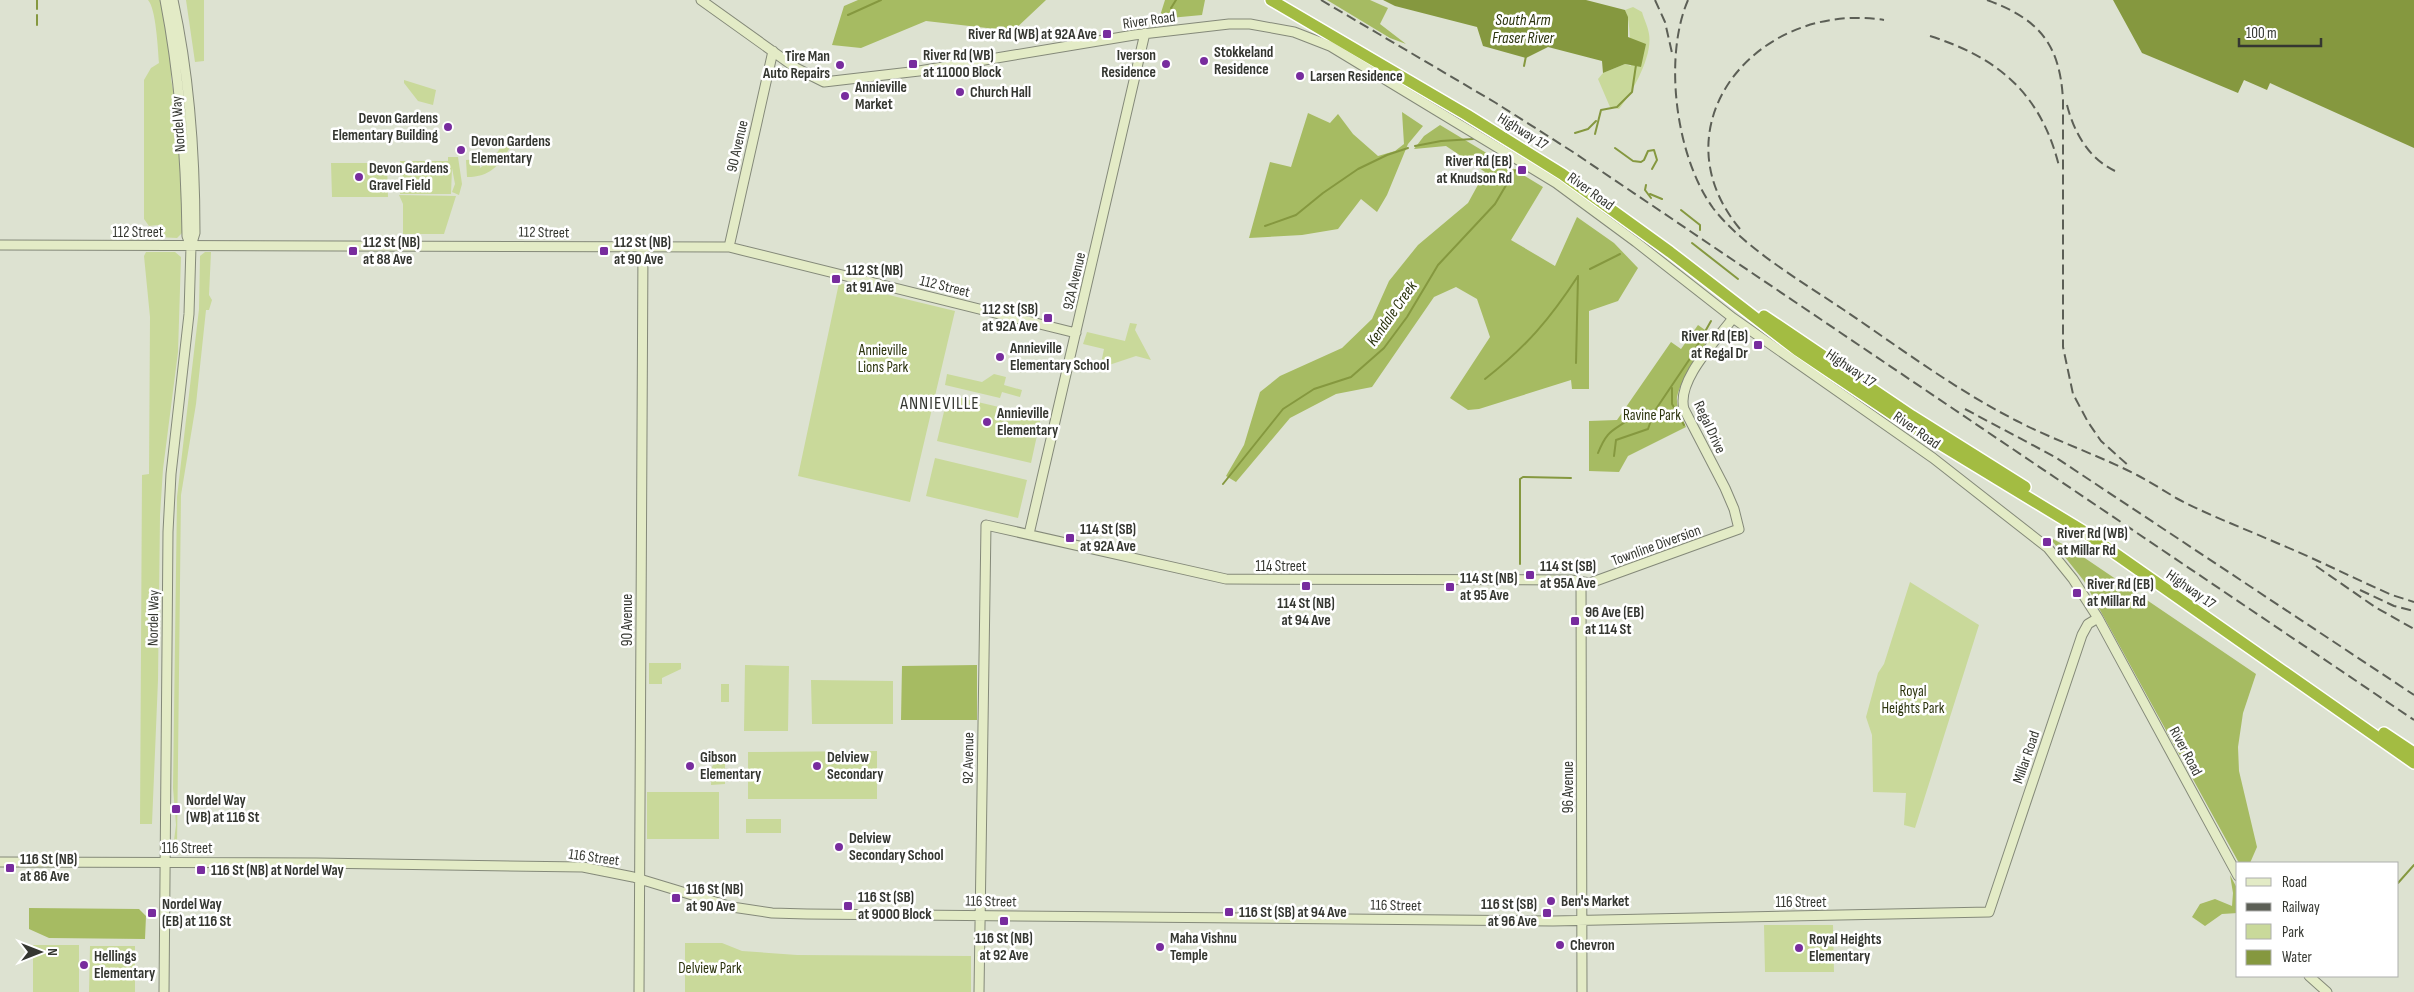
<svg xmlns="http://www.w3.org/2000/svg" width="2414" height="992" font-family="'Sofia Sans Condensed',sans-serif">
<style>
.green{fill:#c9d99a}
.forest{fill:#a6bb62}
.water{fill:#85983f}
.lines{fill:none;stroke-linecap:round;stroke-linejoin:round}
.stream{stroke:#85983f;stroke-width:2}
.secondary-casing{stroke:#848979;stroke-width:11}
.highway-casing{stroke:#fff;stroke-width:14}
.secondary{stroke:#e3ebc6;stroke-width:9}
.highway{stroke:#a3bc42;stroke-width:11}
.rail{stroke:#5c5f56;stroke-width:2;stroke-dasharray:10 5;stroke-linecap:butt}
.poi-dot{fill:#782c9e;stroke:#fff;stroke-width:2}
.labels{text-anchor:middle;stroke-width:5;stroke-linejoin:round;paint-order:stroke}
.street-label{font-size:15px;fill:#353731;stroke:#fff}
.poi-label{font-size:15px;font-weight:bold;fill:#353731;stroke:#fff;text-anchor:start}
.park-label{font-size:15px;fill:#2c340e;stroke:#fff}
.water-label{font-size:16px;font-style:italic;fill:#2a320c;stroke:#fff}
.quarter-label{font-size:18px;letter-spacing:1px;fill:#353731;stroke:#fff}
</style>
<rect width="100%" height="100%" fill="#dde2d1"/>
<!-- green -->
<path class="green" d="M148,0H160L172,59L171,79L180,127L182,233L177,238L158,237V225L149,226L144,219V80L151,68L159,63C158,50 156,8 148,0Z
M186,0H204V61L195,62Z
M1633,7L1642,12C1644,19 1648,27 1649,34C1653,56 1632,93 1619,109L1610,107L1598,79L1603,73L1625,64L1631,66C1630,51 1631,21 1625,10Z
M404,80L436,90L433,105L418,101L404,83Z
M507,135L515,139C502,161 494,177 467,177L466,160L479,159L480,168L496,155Z
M448,157H458L462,184L459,195L452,192L455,184L452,168L451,194H400V161H448Z
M331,163H387L388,197H332Z
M399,195L456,196L444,234H403V204Z
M146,252H175L181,257L178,352L163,469L160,515L158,680L152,824H140L142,475L149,474L150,317L144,256Z
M205,252H211L209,295L212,300L209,310H206L196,404L181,495L177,850L181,852L207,854H179L173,848L176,825L173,788L177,497L199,309L200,256Z
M839,283L955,311L910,502L798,476Z
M1130,323L1137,324L1135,330L1151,360L1136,356L1100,368L1104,349L1083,344L1087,332L1125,341Z
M947,374L982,382L994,374L1006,377L1004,385L1022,390L1020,397L1002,392L1000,398L945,385Z
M948,395L1041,417L1031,463L937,441Z
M935,458L1027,480L1018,518L926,496Z
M1910,582L1979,625L1915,828L1904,825L1906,793L1873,792L1872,735L1866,717L1878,673L1884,664Z
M649,663H681V669L662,678V684H649Z
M745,665L789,666L788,731H744Z
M811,680L893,681V724H812Z
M721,684H729V702H721Z
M877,751V799H748V752Z
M716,759H725V784L711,785L712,767Z
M647,792H719V839H647Z
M746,819H781V833H746Z
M1764,925H1833L1834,972H1765Z
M685,943H722L742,951L797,955L971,956V992H685Z
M33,945H79V992H33Z
M90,946H135V992H89Z"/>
<!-- forest -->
<path class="forest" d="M858,0H1046L1013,31L926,21L861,48L832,45L844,6Z
M1165,0H1205L1202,15L1159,19Z
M1327,0H1370L1388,8L1380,24L1406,44L1390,38Z
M1402,112L1423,126L1408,144L1387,195L1377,212L1361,199L1338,229L1302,235L1249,238L1270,162L1291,167L1308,113L1330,123L1338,114L1353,134L1378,156L1395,151L1404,144Z
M1440,125L1543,187L1511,240L1555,266L1577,217L1614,243L1638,268L1618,301L1589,311V389H1572L1571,380L1479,409L1468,410L1450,398L1490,337L1477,299L1456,287L1434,297L1372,387L1336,394L1290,418L1236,482L1226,476L1244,445L1260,392L1280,376L1342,348L1372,319L1389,281L1418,245L1468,203L1485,172L1446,146L1414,149L1424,136Z
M1698,325L1715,337C1702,354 1682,375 1677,397C1676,408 1682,418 1686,427L1628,456L1619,472L1589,471V421L1617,420L1671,342L1681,349Z
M2049,537L2070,548L2256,674L2243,713L2238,747L2239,771L2257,847L2250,863H2239L2084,581Z
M977,665V720H901L902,666Z
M2230,875L2238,890V913L2222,914L2205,926L2192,917L2200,904L2215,899L2232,906L2233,893Z
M29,908L139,909L146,916L145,939L49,938L29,929Z"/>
<!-- water -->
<path class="water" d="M1383,0H1586L1625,10L1628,17V37L1646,44L1641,67L1625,64L1603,73L1602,61L1548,47L1526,58L1483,46L1477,27L1395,6Z
M2113,0H2414V148L2270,83L2267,90L2244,80L2238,93L2142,53Z"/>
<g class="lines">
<!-- stream -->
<path class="stream" d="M1171,8L1176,0
M37,9V0
M848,15L881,0
M37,25V15
M1524,66L1526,56
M1575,133L1588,129L1596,121
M1595,134L1601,110L1617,107L1632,92L1636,65
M1415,146L1441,141L1473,139
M1615,148L1633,161L1641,162L1644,160L1648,151L1654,150L1657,160L1652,169
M1646,185L1645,190L1651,198
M1650,194L1662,199
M1681,210L1700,225V230
M1265,226L1296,215L1323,193L1358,169L1387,155L1408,148
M1692,243L1738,279
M1590,269L1620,254
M1576,363L1578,276
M1485,379C1526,347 1550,319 1578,276
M1672,388V404L1684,425
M1598,453C1608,428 1613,432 1632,417L1644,418L1654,412
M1614,456L1616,440L1648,429L1654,412L1689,360L1711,321
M1223,484L1283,409L1314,389L1351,377L1384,348L1407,317L1438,265L1495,204L1515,170
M1520,564V479L1523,477L1571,478
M2398,883L2414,865"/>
<defs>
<path id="secondary" d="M165,0C180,78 186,156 187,236L191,246
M701,0L796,68L824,82L919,71L1134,35L1229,24H1250L1294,32L1330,46L1556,183L1636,242L1733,318L1933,458L2048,548L2073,579L2098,618L2238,876
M0,245L729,247L1076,333
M729,247L773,51
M1029,534L1145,33
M1581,582L1582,992
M0,862L316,863L583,867L633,877L732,907L772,913L807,914L1553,921L1989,912L2082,635L2088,624L2098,618
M2309,976L2327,992
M164,992L168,532L171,474L189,314L191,246L195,233C195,154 190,77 173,0
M639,992L643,247
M979,992L986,525L1226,579L1571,580L1590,583L1739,529L1734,509L1725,488L1684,409C1676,380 1717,340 1733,318"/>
<path id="highway" d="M1271,0L1467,115L1562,174L1670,252L1797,350L1907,424L2083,531L2414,763
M1764,316L1912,416L2025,487
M2384,733L2414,753"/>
</defs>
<!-- secondary casing -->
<use href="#secondary" class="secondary-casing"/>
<!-- highway casing -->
<use href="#highway" class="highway-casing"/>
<!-- secondary -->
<use href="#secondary" class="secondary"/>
<!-- highway -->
<use href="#highway" class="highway"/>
<!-- rail -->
<path class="rail" d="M1321,0L1496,103L1573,152L2414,720
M1655,0L1665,22L1672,53
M1688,0C1663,58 1676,157 1713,208C1744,248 1801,281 1844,310C1900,348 1956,390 2017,421C2056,441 2098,455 2137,475C2150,482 2163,490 2176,498C2208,515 2243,528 2277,543C2316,559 2353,578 2392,595L2414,602
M1987,0C2039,19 2060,44 2063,100V347L2073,394L2088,422L2101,441L2130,467
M1930,36C1999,58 2041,94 2059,166
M2067,105C2074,132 2088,158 2115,171
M1740,229C1654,126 1757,0 1884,20
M1965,409L2055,457L2414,695
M2316,566L2375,607L2414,629
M2360,590L2394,606L2414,611"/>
</g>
<!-- markers -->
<g class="poi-dot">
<rect x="1102" y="29" width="10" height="10" rx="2.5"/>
<circle cx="1204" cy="61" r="5"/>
<rect x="908" y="59" width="10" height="10" rx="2.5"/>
<circle cx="1166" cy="64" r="5"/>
<circle cx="840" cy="65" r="5"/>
<circle cx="1300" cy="76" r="5"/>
<circle cx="960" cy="92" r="5"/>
<circle cx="845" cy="96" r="5"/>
<circle cx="448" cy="127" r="5"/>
<circle cx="461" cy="150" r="5"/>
<rect x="1517" y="165" width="10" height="10" rx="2.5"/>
<circle cx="359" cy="177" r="5"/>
<rect x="348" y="246" width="10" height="10" rx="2.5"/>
<rect x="599" y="246" width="10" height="10" rx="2.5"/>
<rect x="831" y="274" width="10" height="10" rx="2.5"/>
<rect x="1043" y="313" width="10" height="10" rx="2.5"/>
<rect x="1753" y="340" width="10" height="10" rx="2.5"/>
<circle cx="1000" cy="357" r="5"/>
<circle cx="987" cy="422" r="5"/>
<rect x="1065" y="533" width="10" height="10" rx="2.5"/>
<rect x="2042" y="537" width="10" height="10" rx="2.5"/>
<rect x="1525" y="570" width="10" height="10" rx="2.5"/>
<rect x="1301" y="581" width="10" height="10" rx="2.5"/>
<rect x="1445" y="582" width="10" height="10" rx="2.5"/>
<rect x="2072" y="588" width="10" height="10" rx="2.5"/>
<rect x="1570" y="616" width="10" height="10" rx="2.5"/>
<circle cx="690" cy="766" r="5"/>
<circle cx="817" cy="766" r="5"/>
<rect x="171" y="804" width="10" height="10" rx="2.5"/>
<circle cx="839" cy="847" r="5"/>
<rect x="5" y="863" width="10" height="10" rx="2.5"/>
<rect x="196" y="865" width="10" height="10" rx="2.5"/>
<rect x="671" y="893" width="10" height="10" rx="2.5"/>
<circle cx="1551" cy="901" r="5"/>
<rect x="843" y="901" width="10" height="10" rx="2.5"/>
<rect x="1224" y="907" width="10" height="10" rx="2.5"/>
<rect x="147" y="908" width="10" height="10" rx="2.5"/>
<rect x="1542" y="908" width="10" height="10" rx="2.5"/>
<rect x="999" y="916" width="10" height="10" rx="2.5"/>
<circle cx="1560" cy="945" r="5"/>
<circle cx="1160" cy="947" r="5"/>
<circle cx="1799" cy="948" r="5"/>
<circle cx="84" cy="965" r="5"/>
</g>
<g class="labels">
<!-- street labels -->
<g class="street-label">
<text transform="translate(1149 20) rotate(-8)" y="5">River Road</text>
<text transform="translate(178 124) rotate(-94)" y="5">Nordel Way</text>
<text transform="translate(1523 131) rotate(32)" y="5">Highway 17</text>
<text transform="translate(737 146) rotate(-77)" y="5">90 Avenue</text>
<text transform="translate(1591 191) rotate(36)" y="5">River Road</text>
<text x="138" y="237">112 Street</text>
<text transform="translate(544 232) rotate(1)" y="5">112 Street</text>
<text transform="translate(1074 281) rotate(-77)" y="5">92A Avenue</text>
<text transform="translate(945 286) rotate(14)" y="5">112 Street</text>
<text transform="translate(1851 368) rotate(34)" y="5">Highway 17</text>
<text transform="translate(1710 427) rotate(65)" y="5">Regal Drive</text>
<text transform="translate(1917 430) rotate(35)" y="5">River Road</text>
<text transform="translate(1656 545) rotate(-20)" y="5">Townline Diversion</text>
<text x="1281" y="571">114 Street</text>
<text transform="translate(2191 589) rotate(35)" y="5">Highway 17</text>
<text transform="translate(153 618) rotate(-89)" y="5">Nordel Way</text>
<text transform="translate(627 620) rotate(-90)" y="5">90 Avenue</text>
<text transform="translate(2186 751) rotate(62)" y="5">River Road</text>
<text transform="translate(2026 757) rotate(-71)" y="5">Millar Road</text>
<text transform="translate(968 758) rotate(-89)" y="5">92 Avenue</text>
<text transform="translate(1568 787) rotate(-90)" y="5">96 Avenue</text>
<text x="187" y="853">116 Street</text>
<text transform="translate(594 857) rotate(8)" y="5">116 Street</text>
<text transform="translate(991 901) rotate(1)" y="5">116 Street</text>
<text x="1801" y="907">116 Street</text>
<text transform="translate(1396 905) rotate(1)" y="5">116 Street</text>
</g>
<!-- poi labels -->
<g class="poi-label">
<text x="1097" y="39" text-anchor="end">River Rd (WB) at 92A Ave</text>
<text x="1214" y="57">Stokkeland<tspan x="1214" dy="17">Residence</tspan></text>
<text x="923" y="60">River Rd (WB)<tspan x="923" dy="17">at 11000 Block</tspan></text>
<text x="1156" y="60" text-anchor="end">Iverson<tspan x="1156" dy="17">Residence</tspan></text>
<text x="830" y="61" text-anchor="end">Tire Man<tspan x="830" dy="17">Auto Repairs</tspan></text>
<text x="1310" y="81">Larsen Residence</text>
<text x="855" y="92">Annieville<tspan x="855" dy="17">Market</tspan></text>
<text x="970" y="97">Church Hall</text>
<text x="438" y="123" text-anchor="end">Devon Gardens<tspan x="438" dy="17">Elementary Building</tspan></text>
<text x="471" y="146">Devon Gardens<tspan x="471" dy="17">Elementary</tspan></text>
<text x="1512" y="166" text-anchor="end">River Rd (EB)<tspan x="1512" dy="17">at Knudson Rd</tspan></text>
<text x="369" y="173">Devon Gardens<tspan x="369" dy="17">Gravel Field</tspan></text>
<text x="363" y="247">112 St (NB)<tspan x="363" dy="17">at 88 Ave</tspan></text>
<text x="614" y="247">112 St (NB)<tspan x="614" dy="17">at 90 Ave</tspan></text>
<text x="846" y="275">112 St (NB)<tspan x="846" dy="17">at 91 Ave</tspan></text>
<text x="1038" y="314" text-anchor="end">112 St (SB)<tspan x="1038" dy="17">at 92A Ave</tspan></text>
<text x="1748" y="341" text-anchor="end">River Rd (EB)<tspan x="1748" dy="17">at Regal Dr</tspan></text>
<text x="1010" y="353">Annieville<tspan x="1010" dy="17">Elementary School</tspan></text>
<text x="997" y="418">Annieville<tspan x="997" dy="17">Elementary</tspan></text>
<text x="1080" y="534">114 St (SB)<tspan x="1080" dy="17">at 92A Ave</tspan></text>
<text x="2057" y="538">River Rd (WB)<tspan x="2057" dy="17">at Millar Rd</tspan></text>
<text x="1540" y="571">114 St (SB)<tspan x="1540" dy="17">at 95A Ave</tspan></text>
<text x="1460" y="583">114 St (NB)<tspan x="1460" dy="17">at 95 Ave</tspan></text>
<text x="2087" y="589">River Rd (EB)<tspan x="2087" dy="17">at Millar Rd</tspan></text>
<text x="1306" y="608" text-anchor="middle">114 St (NB)<tspan x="1306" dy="17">at 94 Ave</tspan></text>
<text x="1585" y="617">96 Ave (EB)<tspan x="1585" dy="17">at 114 St</tspan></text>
<text x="700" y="762">Gibson<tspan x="700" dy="17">Elementary</tspan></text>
<text x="827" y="762">Delview<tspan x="827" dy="17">Secondary</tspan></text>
<text x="186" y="805">Nordel Way<tspan x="186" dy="17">(WB) at 116 St</tspan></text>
<text x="849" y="843">Delview<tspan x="849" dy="17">Secondary School</tspan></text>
<text x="20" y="864">116 St (NB)<tspan x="20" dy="17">at 86 Ave</tspan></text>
<text x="211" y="875">116 St (NB) at Nordel Way</text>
<text x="686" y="894">116 St (NB)<tspan x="686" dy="17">at 90 Ave</tspan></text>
<text x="858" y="902">116 St (SB)<tspan x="858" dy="17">at 9000 Block</tspan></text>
<text x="1561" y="906">Ben's Market</text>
<text x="162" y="909">Nordel Way<tspan x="162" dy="17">(EB) at 116 St</tspan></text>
<text x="1537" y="909" text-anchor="end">116 St (SB)<tspan x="1537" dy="17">at 96 Ave</tspan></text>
<text x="1239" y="917">116 St (SB) at 94 Ave</text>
<text x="1004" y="943" text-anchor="middle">116 St (NB)<tspan x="1004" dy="17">at 92 Ave</tspan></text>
<text x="1170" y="943">Maha Vishnu<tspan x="1170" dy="17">Temple</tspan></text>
<text x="1809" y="944">Royal Heights<tspan x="1809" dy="17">Elementary</tspan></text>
<text x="1570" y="950">Chevron</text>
<text x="94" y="961">Hellings<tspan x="94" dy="17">Elementary</tspan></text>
</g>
<!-- park labels -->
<g class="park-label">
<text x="883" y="355">Annieville<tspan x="883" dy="17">Lions Park</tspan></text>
<text x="1652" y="420">Ravine Park</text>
<text x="1913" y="696">Royal<tspan x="1913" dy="17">Heights Park</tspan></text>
<text x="710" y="973">Delview Park</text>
</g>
<!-- water labels -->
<g class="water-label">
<text x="1523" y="25">South Arm<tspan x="1523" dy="18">Fraser River</tspan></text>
<text transform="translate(1391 313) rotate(-55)" y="6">Kendale Creek</text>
</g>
<!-- quarter labels -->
<g class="quarter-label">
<text x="940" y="409">ANNIEVILLE</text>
</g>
</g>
<!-- legend -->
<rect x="2236" y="862" width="162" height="115" fill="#ffffff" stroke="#aeafad"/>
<rect x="2246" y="878" width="25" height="8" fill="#e3ebc6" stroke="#aeafad"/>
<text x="2282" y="887" font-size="15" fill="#353731">Road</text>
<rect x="2246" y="903" width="25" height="8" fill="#5c5f56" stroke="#aeafad"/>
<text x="2282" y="912" font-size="15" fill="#353731">Railway</text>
<rect x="2246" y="924" width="25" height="15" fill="#c9d99a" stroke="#aeafad"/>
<text x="2282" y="937" font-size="15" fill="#353731">Park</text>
<rect x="2246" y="950" width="25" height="15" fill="#85983f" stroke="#aeafad"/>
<text x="2282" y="962" font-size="15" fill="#353731">Water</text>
<!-- north arrow -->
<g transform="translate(40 952) rotate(90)" stroke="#ffffff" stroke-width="4" paint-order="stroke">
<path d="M0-4L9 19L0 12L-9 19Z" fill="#353731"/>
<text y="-8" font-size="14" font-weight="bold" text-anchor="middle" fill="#353731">N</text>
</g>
<!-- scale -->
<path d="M2239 38v8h82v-8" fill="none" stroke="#353731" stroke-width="2.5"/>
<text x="2246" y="38" font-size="15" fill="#353731" stroke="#ffffff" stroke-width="4" paint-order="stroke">100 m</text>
</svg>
